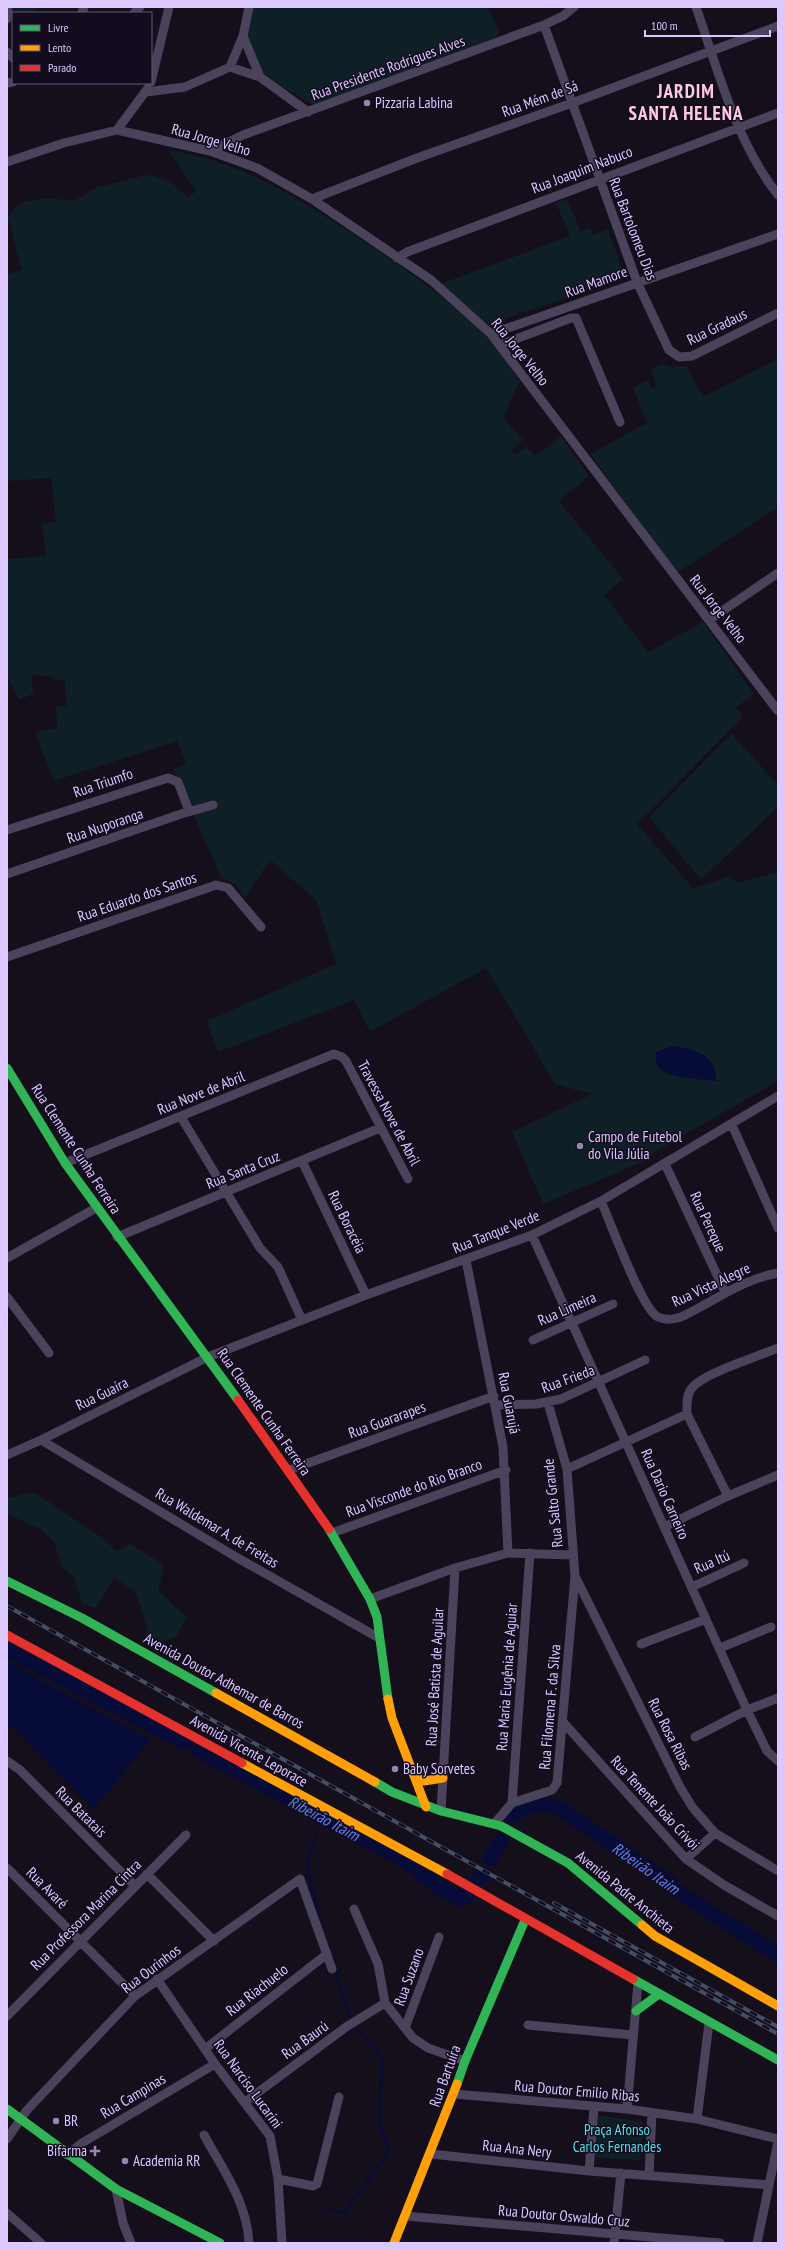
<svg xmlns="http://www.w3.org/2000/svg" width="785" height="2250" font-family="'PT Sans Narrow',sans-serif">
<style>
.green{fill:#0e1f26}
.water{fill:#070b38}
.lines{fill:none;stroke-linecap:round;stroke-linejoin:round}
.stream{stroke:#070b38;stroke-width:2.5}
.river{stroke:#070b38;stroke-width:15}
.street{stroke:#4a435b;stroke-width:9}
.fast{stroke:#30b455;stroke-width:9}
.slow{stroke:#ff9f0a;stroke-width:9}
.jam{stroke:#e5322d;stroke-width:9}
.rail-casing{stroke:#444f66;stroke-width:4}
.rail{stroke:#130b1e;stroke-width:2.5;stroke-dasharray:8;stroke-linecap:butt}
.poi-dot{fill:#9787af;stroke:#130b1e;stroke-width:1.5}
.labels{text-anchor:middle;stroke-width:3;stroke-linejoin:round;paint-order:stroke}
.street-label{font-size:15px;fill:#ddc7ff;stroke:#130b1e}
.poi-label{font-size:15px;fill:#ddc7ff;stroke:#130b1e;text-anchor:start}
.park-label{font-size:15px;fill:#4ee1e5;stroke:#130b1e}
.water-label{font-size:16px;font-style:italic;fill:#5582ff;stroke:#130b1e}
.district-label{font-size:19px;font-weight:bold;letter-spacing:1px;fill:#ffc9dd;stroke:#130b1e}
</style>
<rect width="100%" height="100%" fill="#140f1a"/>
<!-- green -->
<path class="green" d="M13,7H41L32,13H13Z
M249,7H488L500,32L495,38L313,105L279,85L261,71L243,36Z
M168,150C243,162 297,197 359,238C403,267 447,298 485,335C499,349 509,366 520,381L510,401L504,418L523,440L511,451L515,455L526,447L535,456L561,436L589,476L559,501L623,579L604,595L648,652L703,622L754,694L736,708L743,717L637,824L693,888L730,876L737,883L778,872V1081L653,1153L647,1160L543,1204L512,1132L592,1094L555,1084L486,968L370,1032L354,1000L218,1052L207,1021L336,964L316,900L270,860L245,898L237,886L221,877L173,769L186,764L177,741L54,781L35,732L57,728L56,707L66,706L65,681L52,679L50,676L32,675L33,694L19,700L7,676V559L46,556L42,524L56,522L51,478L7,481V274L22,270L8,217L16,207L26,201L49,198L74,201L95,188L142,176L151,175L170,181L188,197L196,191Z
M567,199L581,231L590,228L593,235L608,229L622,269L621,279L493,323L482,322L440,284L570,236L556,203Z
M778,359V507L677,573L590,454L647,423L633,387L648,380L651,388L656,387L651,369L661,364L672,367L687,366L703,397Z
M732,734L778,785V807L701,880L649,817Z
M34,1492L107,1541L116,1551L131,1544L164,1565L158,1591L187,1617L176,1637L152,1646L136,1592L114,1578L96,1608L82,1604L74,1577L62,1567L54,1542L40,1529L7,1514V1498Z
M597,2115L643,2122L642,2150L639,2160L595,2158Z"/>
<!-- water -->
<path class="water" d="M672,1046C685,1048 704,1051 712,1063C715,1067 716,1076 717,1081C702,1079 664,1079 657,1065C655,1061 656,1056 656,1052Z
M7,1662L151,1740L93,1809L11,1725H7Z"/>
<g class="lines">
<!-- stream -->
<path class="stream" d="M316,1836L307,1862L319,1921
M328,1944L334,1962
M329,2210L345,2212L389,2151L382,2132L379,2112L383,2059L358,2029L348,2013L335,1967"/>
<!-- river -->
<path class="river" d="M7,1649L185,1743
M199,1751L406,1861L438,1887L461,1899L468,1896
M511,1816C528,1805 542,1800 561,1809L670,1883L677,1891L778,1955
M490,1859L502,1840
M479,1878L482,1874"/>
<!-- street -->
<path class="street" d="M696,7C718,70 736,142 778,195
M82,13L84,7
M134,13L140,7
M7,19L8,7
M544,25L637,282L669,350L679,357L692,356L778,313
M243,36L260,77
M7,52L13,58
M230,67L260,77L308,112
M230,67L243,36L249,7
M151,82L169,7
M7,83L13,82
M146,92L185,87L230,67
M117,130L148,88
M210,151L243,135L544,25L563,16L574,7
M7,162L64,143L117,130L210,151L257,168L312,199L431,280L491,334L778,711
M312,199L417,158L572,103L778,26
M397,258L407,252L778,113
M491,334L778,234
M500,345L571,318H576L620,422
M709,620L778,573
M7,830L168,778L178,782L189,811
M7,874L181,814L213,805
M7,957L216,885L228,888L261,927
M181,1117L260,1248L278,1267L302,1320
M732,1125L778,1228
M302,1161L366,1295
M65,1163L334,1054L342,1057L346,1061L408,1179
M665,1164L725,1292
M601,1201C610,1221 642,1310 658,1317C667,1321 679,1319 687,1314C717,1299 744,1279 778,1273
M532,1235L747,1710L767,1751L778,1761
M117,1237L380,1128
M7,1258L96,1208
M466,1260L503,1447L508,1553
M7,1297L49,1353
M533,1340L613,1304
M496,1405L536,1404L561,1399L645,1360
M687,1414C687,1406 686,1396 691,1389C701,1374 759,1356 778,1348
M687,1414L728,1496
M41,1440L236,1557L379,1638
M7,1455L41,1440L208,1357L366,1295L532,1235L601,1201L778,1096
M567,1469L687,1414
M289,1470L494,1396
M664,1527L728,1496L778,1475
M332,1533L506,1470
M575,1576L680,1787L693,1808L715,1833L778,1871
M692,1587L744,1563
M370,1599L455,1568L508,1553L572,1555
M641,1644L706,1619
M720,1648L771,1627
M563,1722L686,1859L724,1885L778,1916
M695,1737L747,1710L778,1698
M7,1761L20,1770L134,1885
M512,1803L530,1553
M441,1811L455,1568
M494,1824L512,1803L552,1790L557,1783L575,1576L567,1469L548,1403
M686,1859L715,1833
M7,1868L135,1996
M147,1874L214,1941
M354,1909L378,1964L385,2003L413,2038L428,2048L465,2061
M157,1979L215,2064L270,2136L278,2179L282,2243
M7,2016L186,1835
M528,2025L633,2035
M405,2028L439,1937
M205,2049L327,1954
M454,2094L627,2109L697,2119L778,2139
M245,2102L346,2027L385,2003
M627,2109L638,1983
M697,2119L709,2023
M204,2135C223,2170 247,2202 249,2243
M7,2139L27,2110L135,1996L300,1879L332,1969
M431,2154L589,2171L769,2185
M67,2155L82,2143L215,2064
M589,2171L594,2107
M649,2175L652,2113
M278,2179L313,2186L317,2184L339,2097
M116,2189L123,2223L131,2243
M7,2213L41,2243
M405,2216L720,2243
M614,2243L621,2173
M757,2243L778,2142"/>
<!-- fast -->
<path class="fast" d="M7,1068L65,1163L238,1400
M329,1529L370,1599L377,1617L388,1699
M7,1581L82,1618L216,1693
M375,1782L392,1792L441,1811L501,1826L568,1863L642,1925
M633,1979L778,2060
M636,2011L659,1994
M457,2084L465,2061L525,1920
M7,2109L116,2189L220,2243"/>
<!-- slow -->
<path class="slow" d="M216,1693L375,1782
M388,1699L392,1718L426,1807
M242,1763L447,1874
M415,1777L424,1781L443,1778
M642,1925L655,1936L778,2006
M394,2243L457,2084"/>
<!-- jam -->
<path class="jam" d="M238,1400L329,1529
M7,1635L242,1763
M447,1874L633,1979"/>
<defs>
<path id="rail" d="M7,1606L778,2034
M554,1903L778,2027"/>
</defs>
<!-- rail casing -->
<use href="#rail" class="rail-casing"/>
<!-- rail -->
<use href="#rail" class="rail"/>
</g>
<!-- markers -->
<g class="poi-dot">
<circle cx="367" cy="103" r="4"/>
<circle cx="580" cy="1146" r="4"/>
<circle cx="395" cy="1769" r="4"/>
<circle cx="56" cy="2121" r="4"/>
<path d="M93 2145h4v4h4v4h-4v4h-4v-4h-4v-4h4z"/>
<circle cx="125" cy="2161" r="4"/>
</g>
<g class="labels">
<!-- street labels -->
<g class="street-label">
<text transform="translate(388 68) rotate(-20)" y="5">Rua Presidente Rodrigues Alves</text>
<text transform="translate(540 99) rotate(-20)" y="5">Rua Mém de Sá</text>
<text transform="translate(211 140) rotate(16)" y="5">Rua Jorge Velho</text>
<text transform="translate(582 170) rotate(-21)" y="5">Rua Joaquim Nabuco</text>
<text transform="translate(633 229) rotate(69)" y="5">Rua Bartolomeu Dias</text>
<text transform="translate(596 282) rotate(-20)" y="5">Rua Mamore</text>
<text transform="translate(717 327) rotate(-26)" y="5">Rua Gradaus</text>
<text transform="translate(520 352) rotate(51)" y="5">Rua Jorge Velho</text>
<text transform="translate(718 609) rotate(52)" y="5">Rua Jorge Velho</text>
<text transform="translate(103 783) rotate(-19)" y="5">Rua Triumfo</text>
<text transform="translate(105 826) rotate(-19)" y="5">Rua Nuporanga</text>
<text transform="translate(137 897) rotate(-19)" y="5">Rua Eduardo dos Santos</text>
<text transform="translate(201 1093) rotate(-22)" y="5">Rua Nove de Abril</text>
<text transform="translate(389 1113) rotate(62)" y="5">Travessa Nove de Abril</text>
<text transform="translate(76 1149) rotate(57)" y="5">Rua Clemente Cunha Ferreira</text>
<text transform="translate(243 1170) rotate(-22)" y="5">Rua Santa Cruz</text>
<text transform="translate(347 1222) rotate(64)" y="5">Rua Boracéia</text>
<text transform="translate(708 1222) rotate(65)" y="5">Rua Pereque</text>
<text transform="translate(496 1232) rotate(-22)" y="5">Rua Tanque Verde</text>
<text transform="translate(711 1285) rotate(-25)" y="5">Rua Vista Alegre</text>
<text transform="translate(567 1309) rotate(-24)" y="5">Rua Limeira</text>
<text transform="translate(568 1379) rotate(-20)" y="5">Rua Frieda</text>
<text transform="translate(102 1394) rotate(-26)" y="5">Rua Guaíra</text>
<text transform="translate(509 1403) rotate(79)" y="5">Rua Guarujá</text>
<text transform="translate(264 1412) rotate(55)" y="5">Rua Clemente Cunha Ferreira</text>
<text transform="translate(387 1420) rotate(-20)" y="5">Rua Guararapes</text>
<text transform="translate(414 1488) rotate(-20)" y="5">Rua Visconde do Rio Branco</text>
<text transform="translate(665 1494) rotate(66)" y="5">Rua Dario Carneiro</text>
<text transform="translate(553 1503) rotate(-96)" y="5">Rua Salto Grande</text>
<text transform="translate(217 1528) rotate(31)" y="5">Rua Waldemar A. de Freitas</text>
<text transform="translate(712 1562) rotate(-24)" y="5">Rua Itú</text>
<text transform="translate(435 1677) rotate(-87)" y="5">Rua José Batista de Aguilar</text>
<text transform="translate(507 1677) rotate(-86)" y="5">Rua Maria Eugênia de Aguiar</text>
<text transform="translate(224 1681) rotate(29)" y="5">Avenida Doutor Adhemar de Barros</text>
<text transform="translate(550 1707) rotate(-85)" y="5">Rua Filomena F. da Silva</text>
<text transform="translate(670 1734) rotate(63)" y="5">Rua Rosa Ribas</text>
<text transform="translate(249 1751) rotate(29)" y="5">Avenida Vicente Leporace</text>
<text transform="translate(655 1803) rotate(47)" y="5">Rua Tenente João Crivói</text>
<text transform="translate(81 1812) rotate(45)" y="5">Rua Batatais</text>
<text transform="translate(47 1888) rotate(45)" y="5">Rua Avaré</text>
<text transform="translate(625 1892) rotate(39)" y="5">Avenida Padre Anchieta</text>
<text transform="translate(86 1915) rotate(-45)" y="5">Rua Professora Marina Cintra</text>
<text transform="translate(151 1969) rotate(-37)" y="5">Rua Ourinhos</text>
<text transform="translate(409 1977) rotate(-70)" y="5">Rua Suzano</text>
<text transform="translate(257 1990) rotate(-38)" y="5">Rua Riachuelo</text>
<text transform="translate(305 2040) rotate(-36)" y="5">Rua Baurú</text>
<text transform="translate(445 2076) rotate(-70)" y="5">Rua Bartuíra</text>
<text transform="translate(248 2084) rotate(54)" y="5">Rua Narciso Lucarini</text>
<text transform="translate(577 2091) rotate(5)" y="5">Rua Doutor Emilio Ribas</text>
<text transform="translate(133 2096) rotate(-31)" y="5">Rua Campinas</text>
<text transform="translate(517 2149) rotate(6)" y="5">Rua Ana Nery</text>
<text transform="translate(564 2216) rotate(5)" y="5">Rua Doutor Oswaldo Cruz</text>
</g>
<!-- poi labels -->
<g class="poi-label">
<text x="375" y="108">Pizzaria Labina</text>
<text x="588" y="1142">Campo de Futebol<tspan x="588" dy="17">do Vila Júlia</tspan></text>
<text x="403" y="1774">Baby Sorvetes</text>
<text x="64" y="2126">BR</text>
<text x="87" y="2156" text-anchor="end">Bifarma</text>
<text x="133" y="2166">Academia RR</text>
</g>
<!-- park labels -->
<g class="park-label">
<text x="617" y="2135">Praça Afonso<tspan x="617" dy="17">Carlos Fernandes</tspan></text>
</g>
<!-- water labels -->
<g class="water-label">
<text transform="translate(324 1818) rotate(28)" y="6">Ribeirão Itaim</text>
<text transform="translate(646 1868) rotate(35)" y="6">Ribeirão Itaim</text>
</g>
<!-- district labels -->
<g class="district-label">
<text x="686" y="98">JARDIM<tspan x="686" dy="22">SANTA HELENA</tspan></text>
</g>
</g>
<!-- border -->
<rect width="785" height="2250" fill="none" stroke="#ddc7ff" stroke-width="16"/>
<!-- legend -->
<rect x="12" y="12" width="140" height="72" fill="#130b1e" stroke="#645678"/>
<rect x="20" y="25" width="20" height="6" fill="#30b455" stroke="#645678"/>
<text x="48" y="32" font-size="12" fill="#ddc7ff">Livre</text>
<rect x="20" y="45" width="20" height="6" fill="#ff9f0a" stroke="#645678"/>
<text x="48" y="52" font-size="12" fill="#ddc7ff">Lento</text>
<rect x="20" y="65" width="20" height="6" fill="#e5322d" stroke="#645678"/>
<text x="48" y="72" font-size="12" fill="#ddc7ff">Parado</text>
<!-- scale -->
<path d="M645 30v6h125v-6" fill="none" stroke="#ddc7ff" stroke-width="2"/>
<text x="651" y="30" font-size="12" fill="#ddc7ff" stroke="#130b1e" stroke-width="3" paint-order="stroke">100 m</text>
</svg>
